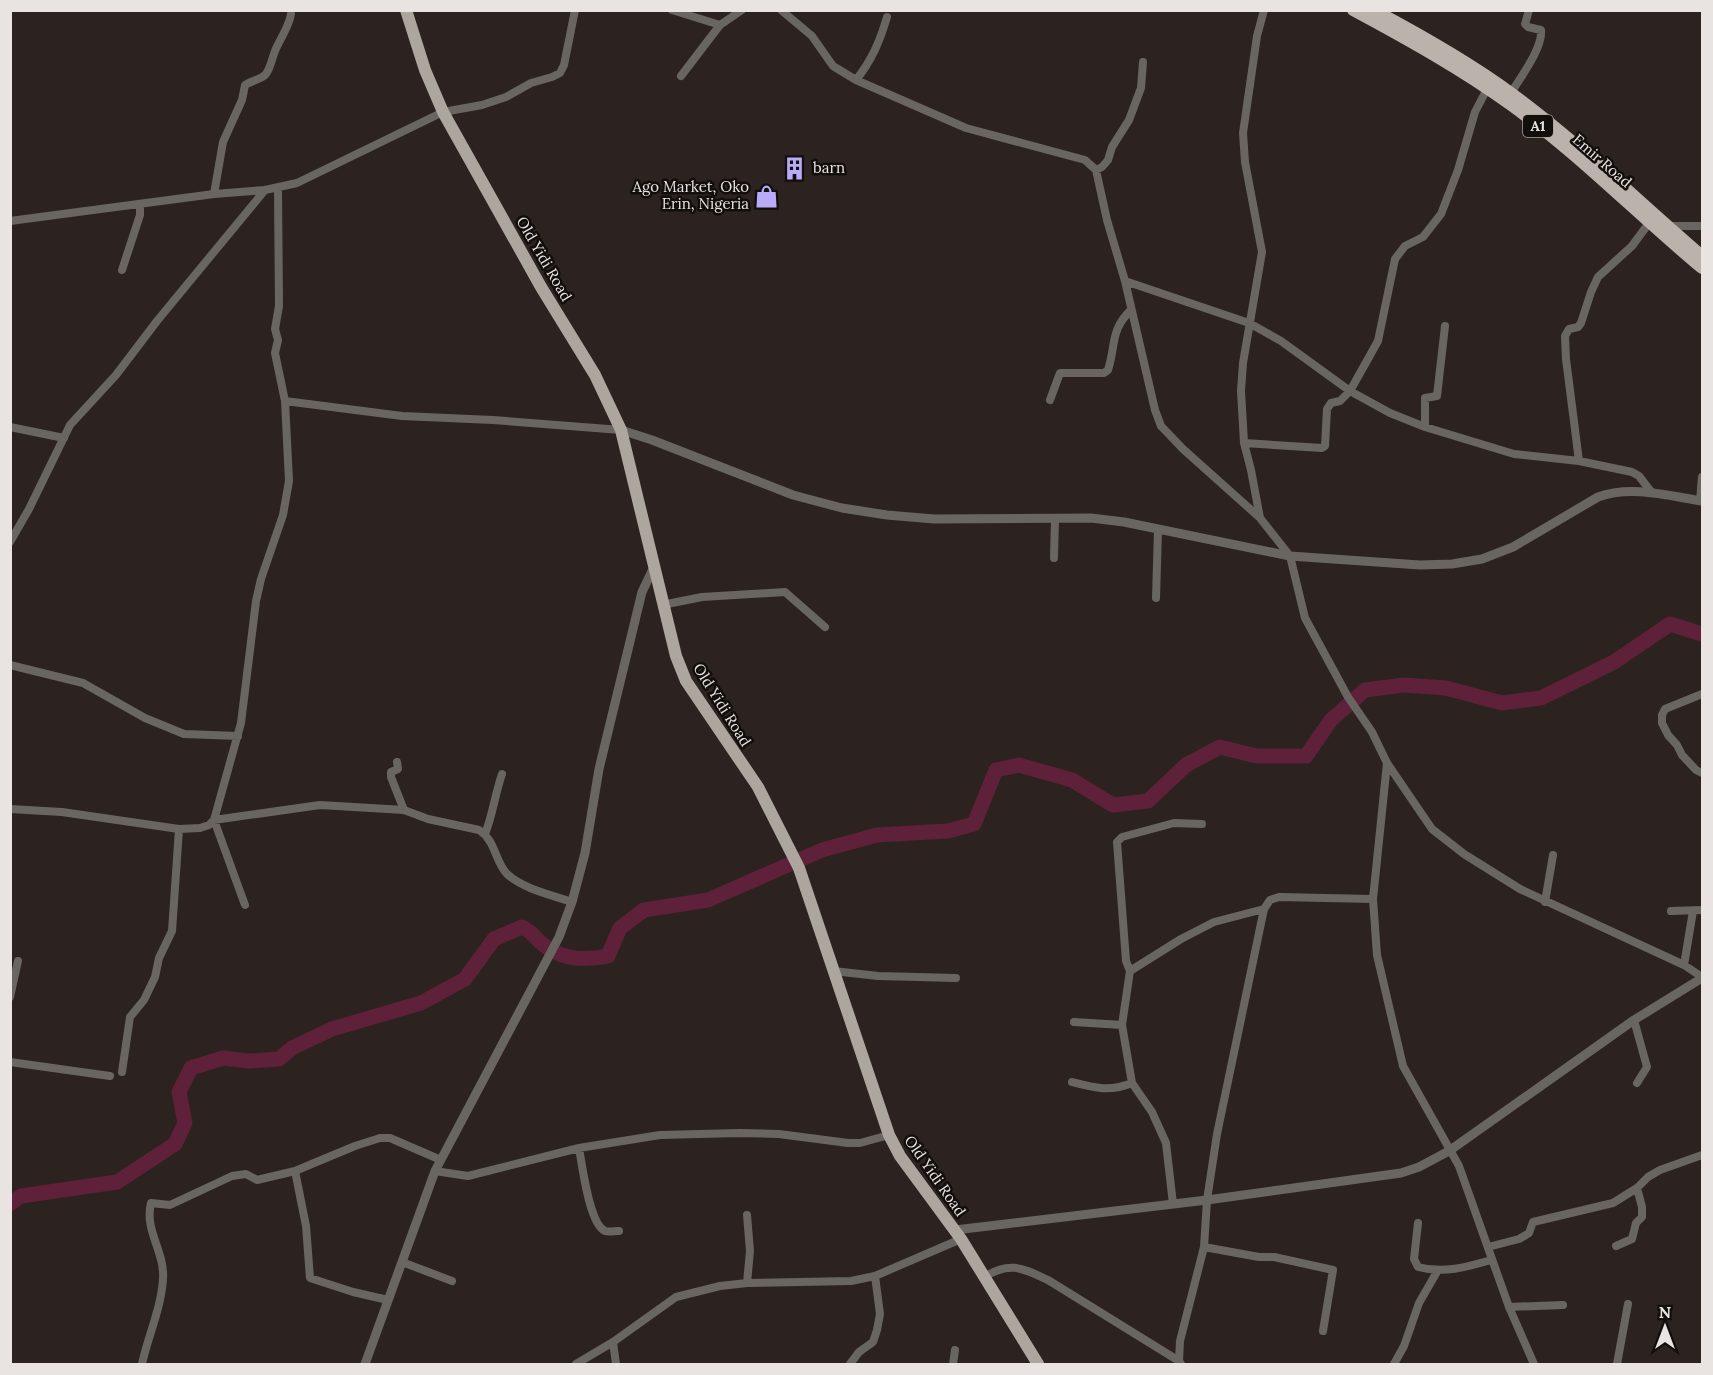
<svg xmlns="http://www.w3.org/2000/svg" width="1713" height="1375" font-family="Lora,serif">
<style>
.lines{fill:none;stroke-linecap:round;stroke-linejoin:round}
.river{stroke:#5f2039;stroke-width:15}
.minor{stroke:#696662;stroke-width:8}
.tertiary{stroke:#696662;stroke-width:9}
.primary{stroke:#ada69f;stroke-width:12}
.trunk{stroke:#bab2ab;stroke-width:12}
.labels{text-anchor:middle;stroke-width:5;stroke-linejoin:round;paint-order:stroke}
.shield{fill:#120e0c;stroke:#a8a3a1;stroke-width:1.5}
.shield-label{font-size:14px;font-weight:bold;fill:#e9e3e1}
.street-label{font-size:15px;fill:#e9e3e1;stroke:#120e0c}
.poi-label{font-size:15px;fill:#e9e3e1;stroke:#120e0c;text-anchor:start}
</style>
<rect width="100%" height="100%" fill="#2c2320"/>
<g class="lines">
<!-- river -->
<path class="river" d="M10,1204L21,1196L117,1182L175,1144L185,1123L179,1092L191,1068L223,1058L249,1061L279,1059L292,1048L332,1029L421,1003L465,979L494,939L522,927C531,931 534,936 540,942C560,960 583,961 608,956L620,928L644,910L708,900L822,850L877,835L948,831L974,824L996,770L1019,765L1072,780L1113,805L1148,801L1186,765L1220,747L1256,756H1306L1331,720L1365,690L1404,685L1446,688L1502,703L1541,698L1614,662L1670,624L1702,634"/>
<!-- minor -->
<path class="minor" d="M672,10L720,25
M781,10L812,36L833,66L856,80L966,128L1085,160L1096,170L1107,220L1125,281L1155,410L1161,426L1183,449L1259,517
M1264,10L1257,36L1243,133L1245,162L1262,252L1243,363L1241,391L1244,443L1251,470L1260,518L1290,556L1305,618L1348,697L1372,732L1387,763L1432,829L1464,854L1520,889L1684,965L1702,977
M681,76L720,25L742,10
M856,80C872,60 880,41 887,17
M1511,93C1520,78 1543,48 1541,30L1528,27L1525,24L1529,10
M1096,170L1102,167L1108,160L1112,147L1129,120L1141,88L1143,62
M214,194L223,142L242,100L245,85C251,81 262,79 266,74C271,67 272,58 275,51C280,39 289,27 291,14
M10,221L214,194L265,190L297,183L443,112L482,105L506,97L531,83L552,77L560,73L564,65L575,10
M1668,226H1702
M122,270L140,215V205
M1125,281L1249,323L1281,341L1350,391L1390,413L1425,427L1514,454L1579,461L1632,472L1639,476L1652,493
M1050,400L1060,373H1104L1108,370C1116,345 1110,330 1131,310
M285,401L402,416L493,420L621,430
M10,427L64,438
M1425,427V398L1437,396L1445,326
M1244,443L1322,448L1325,446L1327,409L1331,403L1340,401L1350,391L1378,341L1395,259L1405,246L1423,237L1441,214L1458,170L1475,112L1487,89
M1579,461L1566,359L1565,336L1569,329L1578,327L1581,323L1591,292L1598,277L1632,246L1649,223
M1700,501L1702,477
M10,542L29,509L70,425L116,375L157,321L265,190
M1054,558L1055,518
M1156,598L1158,530
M662,605L702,597L785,592L825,627
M10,665L83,683L145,718L184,734L238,736
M1702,694L1665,709L1662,715V723L1668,735L1677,745L1682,755L1696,770L1702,773
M397,762L398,769L391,772V777L404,810
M1387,763L1373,899L1377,955L1403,1066L1459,1166L1509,1307L1534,1364
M10,809L62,812L179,829L200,828L209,825L214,820L320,805L404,810L428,819L479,830C496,841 495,862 507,874C523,889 552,895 572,902
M485,834C493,814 495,794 502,774
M1545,902L1553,855
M245,905L214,820L241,723L256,601L261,579L283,515L289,481L285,401L275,353L278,340L275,329L279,306L278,188
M1671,911L1702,910
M1684,965L1693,911
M833,971L878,976L956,978
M1130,971L1181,939L1214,922L1264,909
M10,997L18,961
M1634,1020L1647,1067L1637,1083
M1074,1022L1122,1025
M10,1062L110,1076
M122,1072L130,1017L144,1000L155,977L159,958L172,931L179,829
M1072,1082C1095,1088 1110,1092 1132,1083
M579,1148C582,1164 589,1224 605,1231C608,1232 615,1231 619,1231
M295,1171L306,1226L310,1278L353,1292L388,1300
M435,1171L468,1176L579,1148L660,1135L740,1133L779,1134L848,1143H860L889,1135
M1173,1204L1166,1143L1152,1112L1132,1083L1122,1025L1130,971L1126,961L1117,842L1122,837L1174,823L1202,824
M1418,1223L1414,1259L1418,1267C1443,1274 1467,1267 1491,1260
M1616,1246L1632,1239L1636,1223L1642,1217V1207L1637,1188
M1204,1247L1259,1257H1274L1333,1270L1323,1331
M1488,1247L1519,1239L1529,1233L1533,1222L1613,1203L1637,1188L1648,1177L1660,1170L1702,1155
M402,1262L452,1281
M984,1277C1010,1261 1022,1268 1048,1280L1179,1361
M747,1283L750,1251L747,1215
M1509,1307L1563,1305
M613,1342L616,1364
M142,1364C148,1336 161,1309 163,1279C165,1252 144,1230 151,1203L170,1205L232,1176L246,1174L257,1180L295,1171L355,1146L380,1138H390L441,1160
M576,1364L613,1342L676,1297L720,1286L747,1283L851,1281L875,1276L961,1239
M850,1364L859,1352L873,1342L877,1330L880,1314L875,1276
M953,1364L955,1350
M1181,1364L1179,1361L1180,1341L1204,1247L1207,1200L1217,1134L1264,909L1270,900L1279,897L1373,899
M1394,1364L1404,1346L1419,1303L1438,1270
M1617,1364L1628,1304"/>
<!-- tertiary -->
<path class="tertiary" d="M621,430L652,440L793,495L842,508L887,515L934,519L1091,518L1124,522L1290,556L1420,565L1452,564L1482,559L1513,547L1598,497C1631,485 1669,496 1702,501
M955,1230L1207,1200L1401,1173L1419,1167L1449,1151L1634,1020L1702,978
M365,1364L435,1171L559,937L572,902L585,853L599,769L642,592L654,567"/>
<!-- primary -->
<path class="primary" d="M406,10L425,70L443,112L541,287L595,375L621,430L676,656L686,681L758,787L799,868L889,1135L900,1156L961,1239L1038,1364"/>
<!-- trunk -->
<path class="trunk" d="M1353,10C1407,39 1461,69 1511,105C1579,154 1638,215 1702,268
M1374,10C1421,35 1469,62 1511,93C1579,143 1639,202 1702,256"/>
</g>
<!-- icons -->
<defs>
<symbol id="building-bare" viewBox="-9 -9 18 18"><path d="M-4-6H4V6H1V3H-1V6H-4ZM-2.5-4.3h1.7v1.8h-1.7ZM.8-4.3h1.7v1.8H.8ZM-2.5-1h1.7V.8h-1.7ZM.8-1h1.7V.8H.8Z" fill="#b9abf7" stroke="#120e0c" stroke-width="2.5" paint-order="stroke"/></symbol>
<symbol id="shop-bare" viewBox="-9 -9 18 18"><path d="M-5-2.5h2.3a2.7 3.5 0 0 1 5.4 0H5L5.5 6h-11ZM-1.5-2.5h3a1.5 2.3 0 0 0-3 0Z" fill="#b9abf7" stroke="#120e0c" stroke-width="2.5" paint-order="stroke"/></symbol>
</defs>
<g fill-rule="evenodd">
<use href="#building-bare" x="778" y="152" width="33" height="33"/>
<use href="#shop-bare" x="750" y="180" width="33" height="33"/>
</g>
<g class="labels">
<!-- shield labels -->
<rect class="shield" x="1523" y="115" width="30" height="22" rx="4.5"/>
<g class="shield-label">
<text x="1538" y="131">A1</text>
</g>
<!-- street labels -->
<g class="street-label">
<text transform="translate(1602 161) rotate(41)" y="5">Emir Road</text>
<text transform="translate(544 259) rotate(60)" y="5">Old Yidi Road</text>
<text transform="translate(722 705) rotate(58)" y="5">Old Yidi Road</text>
<text transform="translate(935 1176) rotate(55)" y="5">Old Yidi Road</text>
</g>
<!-- poi labels -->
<g class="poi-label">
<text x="813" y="173">barn</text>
<text x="749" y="192" text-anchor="end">Ago Market, Oko<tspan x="749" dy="17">Erin, Nigeria</tspan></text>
</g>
</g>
<!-- border -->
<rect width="1713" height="1375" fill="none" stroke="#e9e3e1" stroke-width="24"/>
<!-- north arrow -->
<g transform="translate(1665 1327)" stroke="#120e0c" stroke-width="4.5" paint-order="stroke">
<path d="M0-4.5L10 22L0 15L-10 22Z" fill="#e9e3e1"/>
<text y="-9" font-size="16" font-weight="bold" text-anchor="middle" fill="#e9e3e1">N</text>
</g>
</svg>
